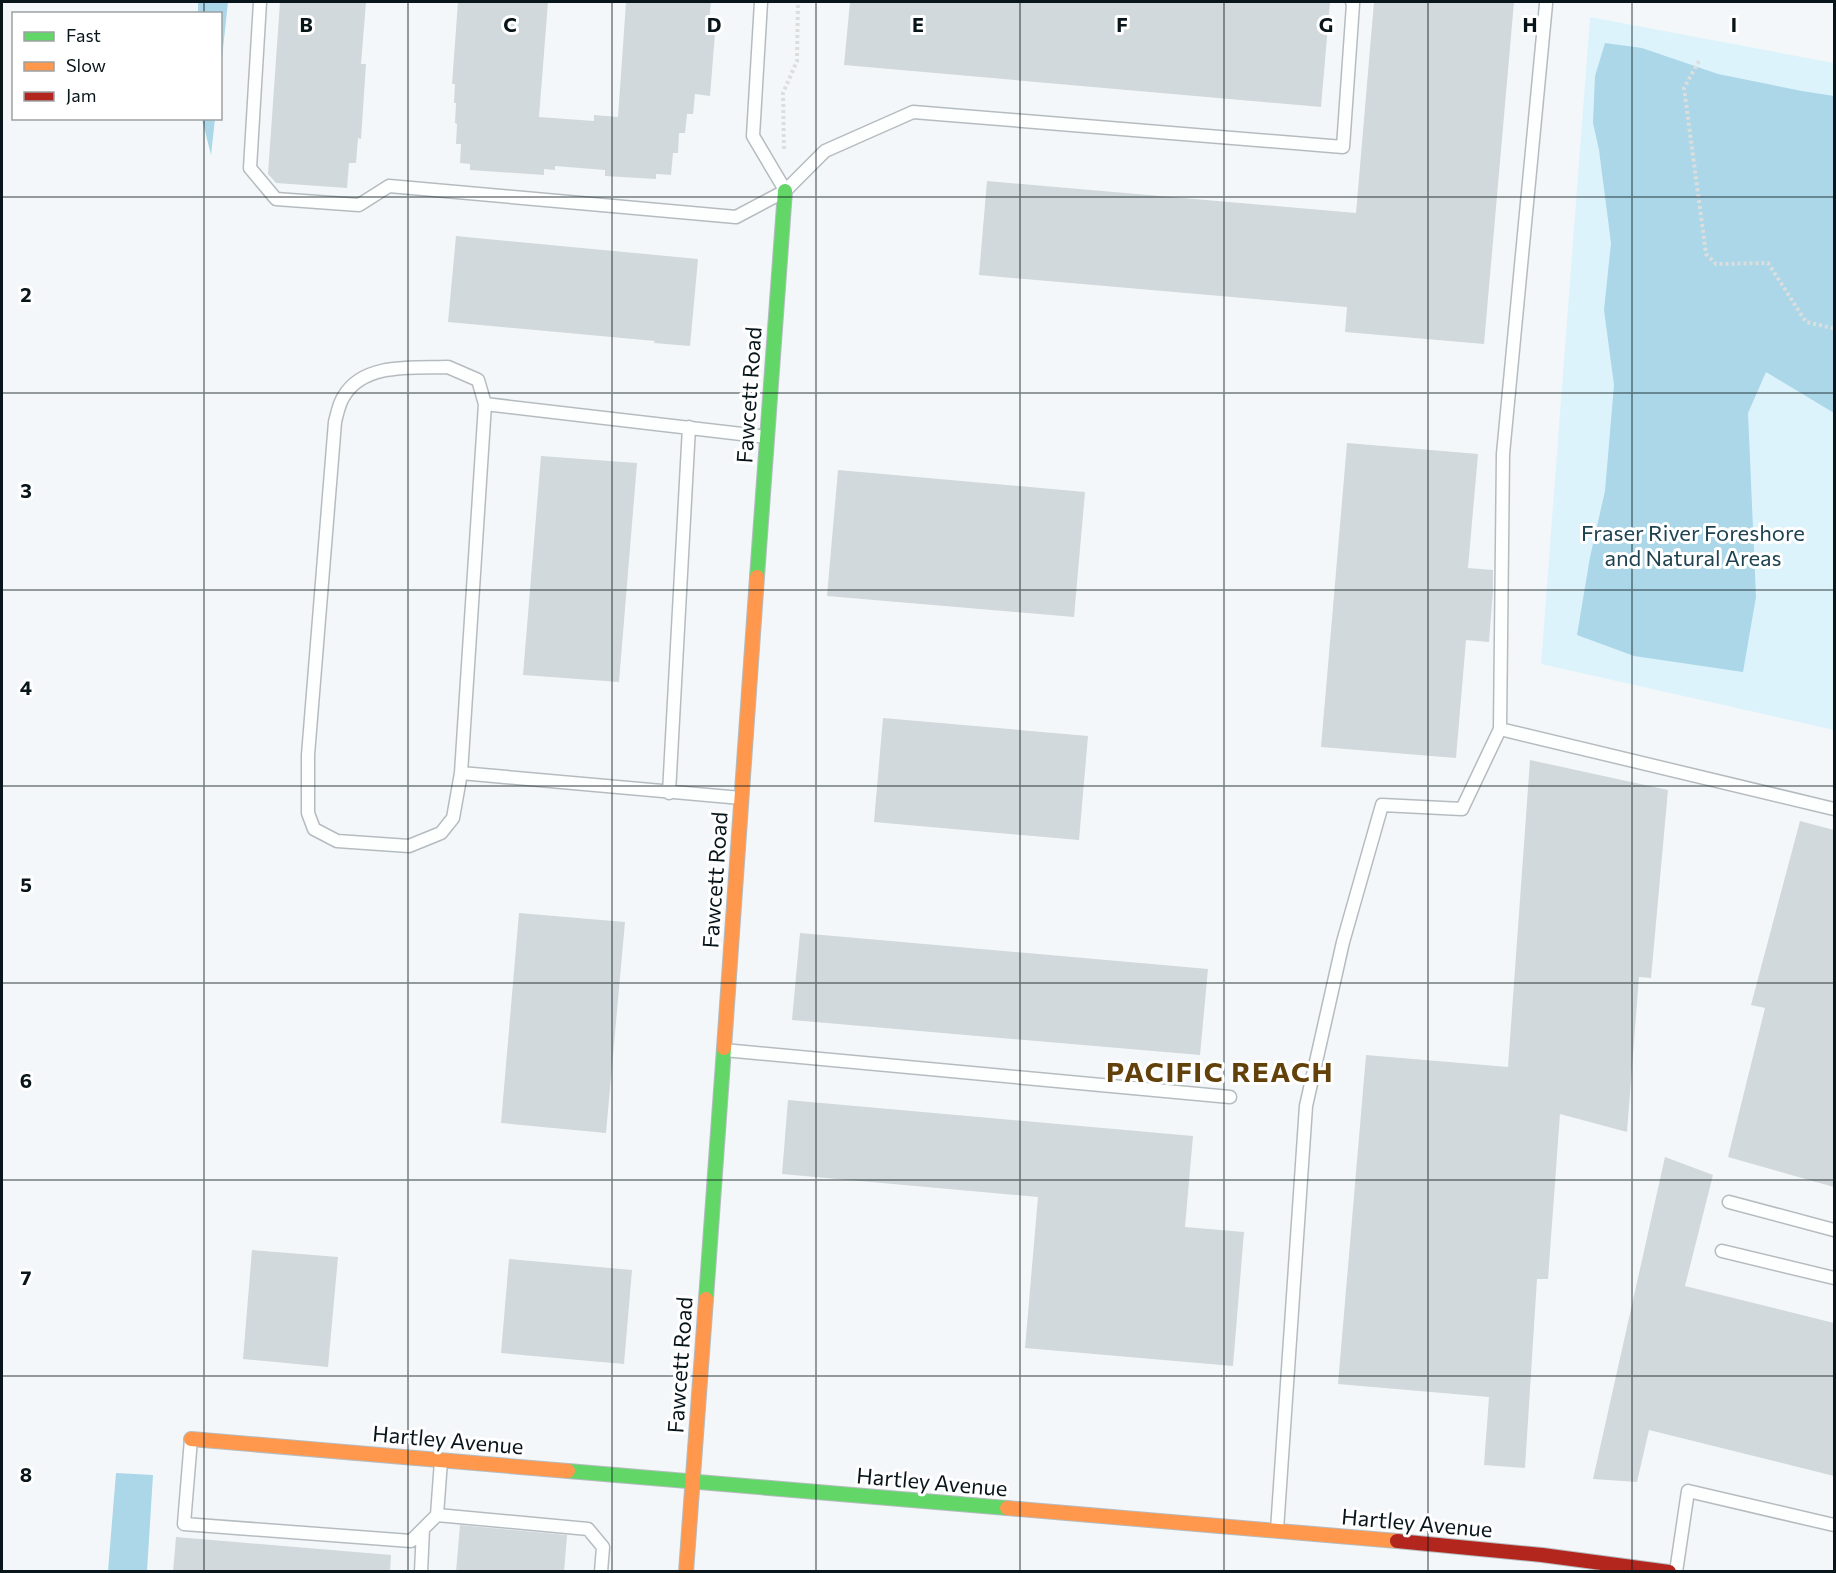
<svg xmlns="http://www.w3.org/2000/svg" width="1836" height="1573" font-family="Commissioner,sans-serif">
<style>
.green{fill:#ddf3fc}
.forest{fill:#abd7e8}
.building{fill:#d1d9dc}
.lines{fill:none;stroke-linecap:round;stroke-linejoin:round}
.lane-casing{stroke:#b5bcc0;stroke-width:15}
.fast-casing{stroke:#b5bcc0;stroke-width:16}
.slow-casing{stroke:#b5bcc0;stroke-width:16}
.jam-casing{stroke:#b5bcc0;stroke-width:16}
.path{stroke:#dcdede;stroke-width:4;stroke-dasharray:3 3;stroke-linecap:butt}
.lane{stroke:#fdfefe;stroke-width:12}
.fast{stroke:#63d668;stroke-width:14}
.slow{stroke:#ff974d;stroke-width:14}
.jam{stroke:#b3261e;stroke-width:14}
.grid{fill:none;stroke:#08151a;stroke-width:1.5;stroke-opacity:0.55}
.labels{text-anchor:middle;stroke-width:6;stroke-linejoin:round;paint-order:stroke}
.street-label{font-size:22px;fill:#08151a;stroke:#fff}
.park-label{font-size:22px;fill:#1e4250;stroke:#fff}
.district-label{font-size:28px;font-weight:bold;letter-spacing:1.5px;fill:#62420a;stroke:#fff}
.grid-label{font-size:20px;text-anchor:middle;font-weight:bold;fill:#08151a;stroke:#fff;stroke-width:6;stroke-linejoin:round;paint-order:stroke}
</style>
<rect width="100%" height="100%" fill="#f4f7f9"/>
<!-- green -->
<path class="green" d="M1590,17L1834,63V730L1541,664Z"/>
<!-- forest -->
<path class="forest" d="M198,2H228L221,67L220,14L198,13Z
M1605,43L1642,48L1718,74L1802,91L1834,96V413L1766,372L1748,413L1756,597L1743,672L1634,656L1577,635L1590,557L1605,491L1614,385L1604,310L1611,243L1599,150L1593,123L1595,76Z
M202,119H215L211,155Z
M116,1473L153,1475L147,1571H108Z"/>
<!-- building -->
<path class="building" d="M280,2H366L361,64H366L361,139L358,138L356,163H349L347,188L276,183L268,174Z
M458,2H548L539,117L594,121V115L618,117L626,2H711L709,21H716L710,96L695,94L693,114H687L685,133H679L678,153H673L671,175L656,174V179L605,176V170L555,166V170L544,169V175L470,170V164L460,163L461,144H456L457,124L455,123L456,103H454L455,84H452Z
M850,2H1330L1321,107L844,65Z
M1374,2H1514L1484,344L1345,332L1347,307L979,275L987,181L1356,213Z
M456,236L698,259L690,346L654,343L655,341L448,322Z
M1347,443L1478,454L1468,568L1493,570V591L1489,642L1466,640L1456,758L1321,747Z
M541,456L637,463L619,682L523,675Z
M838,470L1085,492L1074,617L827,596Z
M883,718L1088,736L1079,840L874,822Z
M1530,760L1668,790L1651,978L1639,977L1627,1132L1560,1114L1548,1279H1537L1525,1468L1484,1465L1489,1397L1338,1384L1366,1055L1508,1067Z
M1800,821L1834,830V1187L1728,1157L1765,1008L1751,1005Z
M519,913L625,922L606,1133L501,1123Z
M800,933L1208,969L1200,1055L792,1020Z
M788,1100L1193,1136L1185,1227L1244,1232L1233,1366L1025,1348L1038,1197L782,1174Z
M1665,1157L1713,1175L1685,1286L1834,1323V1476L1649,1430L1637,1482L1593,1479Z
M252,1250L338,1257L328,1367L243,1359Z
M509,1259L632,1270L624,1364L501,1353Z
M460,1525L567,1535L564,1572H456Z
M176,1537L391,1555L390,1572H173Z"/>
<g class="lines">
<defs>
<path id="lane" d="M260,2L250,168L276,199L359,205L389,186L736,217L785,191L825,151L913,112L1343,147L1353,4L1352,2
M761,2L753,136L785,190
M1546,4L1503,454L1500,729L1834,809
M448,367L478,380L485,404L461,773L453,818L441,833L409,846L337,841L314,829L308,813V755L335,422C337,414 339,403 344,396C364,362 415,368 448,367Z
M485,404L767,437
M461,773L741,798
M669,793L689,427
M724,1050L1230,1097
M1729,1202L1834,1230
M1722,1251L1834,1278
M191,1439L184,1524L411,1541L437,1515
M441,1461L437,1515L588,1529L603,1547L601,1572
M1277,1530L1306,1106L1343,942L1382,805L1462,809L1500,729
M421,1572L423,1529
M1676,1572L1688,1491L1834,1525"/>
<path id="fast" d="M757,577L785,191
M706,1299L724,1048
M568,1471L1007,1508"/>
<path id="slow" d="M724,1048L757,577
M191,1439L568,1471
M1007,1508L1397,1541
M686,1572L706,1299"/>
<path id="jam" d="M1397,1541L1542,1555L1669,1572"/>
</defs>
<!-- lane casing -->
<use href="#lane" class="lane-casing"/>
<!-- fast casing -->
<use href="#fast" class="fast-casing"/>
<!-- slow casing -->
<use href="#slow" class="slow-casing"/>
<!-- jam casing -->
<use href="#jam" class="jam-casing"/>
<!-- path -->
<path class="path" d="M1699,61L1684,88L1706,254L1716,264L1768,263L1806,322L1832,328L1834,325
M784,149L783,93L797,61L798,2"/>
<!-- lane -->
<use href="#lane" class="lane"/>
<!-- fast -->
<use href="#fast" class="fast"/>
<!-- slow -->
<use href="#slow" class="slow"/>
<!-- jam -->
<use href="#jam" class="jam"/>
</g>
<!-- grid -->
<path class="grid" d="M204,2V14M408,2V1572M612,2V1572M816,2V1572M1020,2V1572M1224,2V1572M1428,2V1572M1632,2V1572M204,118V1572M2,197H1834M2,393H1834M2,590H1834M2,786H1834M2,983H1834M2,1180H1834M2,1376H1834"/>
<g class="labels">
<!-- street labels -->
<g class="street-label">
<text transform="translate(749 395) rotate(-86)" y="8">Fawcett Road</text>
<text transform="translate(715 880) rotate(-86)" y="8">Fawcett Road</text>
<text transform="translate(680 1365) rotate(-86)" y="8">Fawcett Road</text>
<text transform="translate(448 1440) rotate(5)" y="8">Hartley Avenue</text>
<text transform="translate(932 1482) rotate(5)" y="8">Hartley Avenue</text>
<text transform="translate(1417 1523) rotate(5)" y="8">Hartley Avenue</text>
</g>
<!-- park labels -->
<g class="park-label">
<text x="1693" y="541">Fraser River Foreshore<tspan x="1693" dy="25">and Natural Areas</tspan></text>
</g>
<!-- district labels -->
<g class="district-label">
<text x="1220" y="1082">PACIFIC REACH</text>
</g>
</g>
<g class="grid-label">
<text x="306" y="32">B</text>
<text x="510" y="32">C</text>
<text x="714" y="32">D</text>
<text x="918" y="32">E</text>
<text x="1122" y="32">F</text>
<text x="1326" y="32">G</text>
<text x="1530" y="32">H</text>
<text x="1734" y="32">I</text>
<text x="26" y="302">2</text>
<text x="26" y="498">3</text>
<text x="26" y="695">4</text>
<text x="26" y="892">5</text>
<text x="26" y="1088">6</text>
<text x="26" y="1285">7</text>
<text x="26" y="1482">8</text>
</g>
<!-- border -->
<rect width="1836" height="1573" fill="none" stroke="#08151a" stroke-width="6"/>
<!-- legend -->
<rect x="12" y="12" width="210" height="108" fill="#ffffff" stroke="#9ca1a3" stroke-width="1.5"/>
<rect x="24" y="32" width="30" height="9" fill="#63d668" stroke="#9ca1a3" stroke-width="1.5"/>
<text x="66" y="42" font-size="18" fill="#08151a">Fast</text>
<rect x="24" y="62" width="30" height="9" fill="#ff974d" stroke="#9ca1a3" stroke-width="1.5"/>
<text x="66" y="72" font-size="18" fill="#08151a">Slow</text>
<rect x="24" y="92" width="30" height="9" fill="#b3261e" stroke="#9ca1a3" stroke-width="1.5"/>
<text x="66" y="102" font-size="18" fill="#08151a">Jam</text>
</svg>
